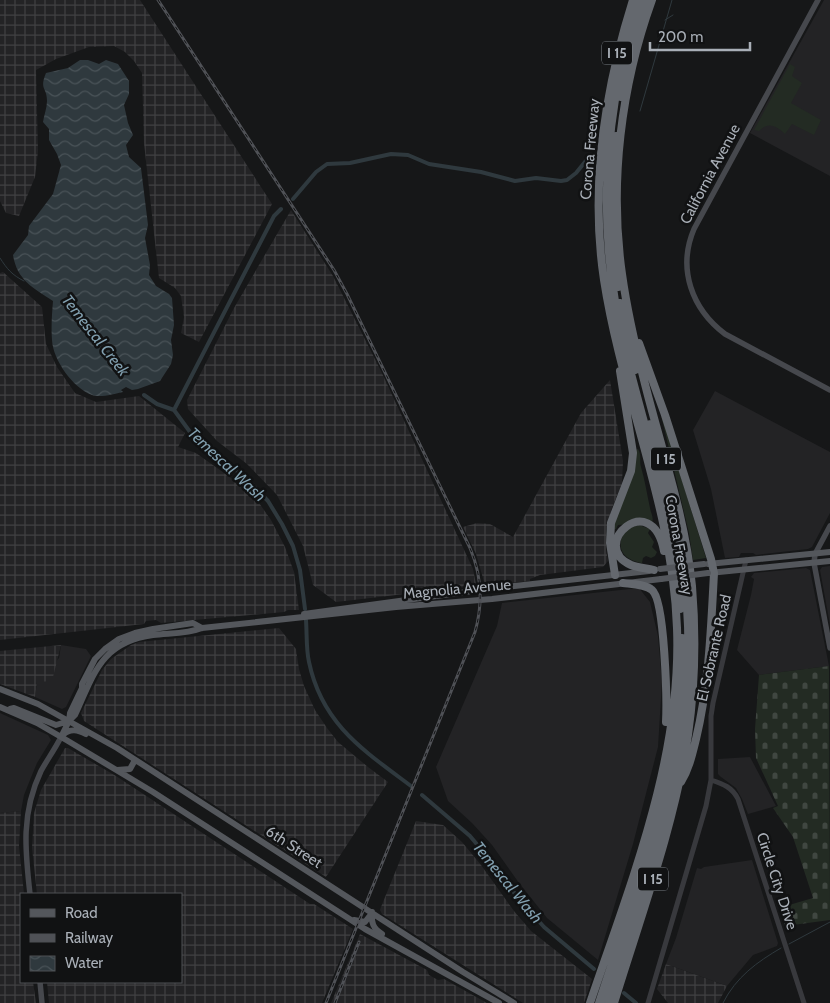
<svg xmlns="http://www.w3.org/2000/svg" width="830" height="1003" font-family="Cabin,sans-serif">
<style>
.built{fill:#232325}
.industrial{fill:url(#industrial-grid)}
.grass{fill:#232b23}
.cemetery{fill:url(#cemetery-stones)}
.water{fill:url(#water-waves)}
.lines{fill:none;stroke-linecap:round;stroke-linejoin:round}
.stream{stroke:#2f393e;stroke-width:1}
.canal{stroke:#2f393e;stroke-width:4}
.tertiary{stroke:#38393d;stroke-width:5}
.secondary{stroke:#46484d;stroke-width:5.5}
.primary{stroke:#54575c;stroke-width:6}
.motorway{stroke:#64686e;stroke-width:8}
.rail-casing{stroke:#4f5156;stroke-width:3}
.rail{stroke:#111213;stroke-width:1;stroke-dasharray:4;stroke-linecap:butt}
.primary-bridge{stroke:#54575c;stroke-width:6}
.labels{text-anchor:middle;stroke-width:5;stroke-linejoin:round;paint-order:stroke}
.shield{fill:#111213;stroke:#7b8086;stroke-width:1}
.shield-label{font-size:14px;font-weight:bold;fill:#a9afb7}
.street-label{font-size:15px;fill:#a9afb7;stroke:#111213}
.water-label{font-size:16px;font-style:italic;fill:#82a0b0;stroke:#111213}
</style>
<defs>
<pattern id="industrial-grid" width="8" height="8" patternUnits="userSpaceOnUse" patternTransform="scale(1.25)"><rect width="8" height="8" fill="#232325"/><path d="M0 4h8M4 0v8" fill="none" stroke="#404042"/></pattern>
<pattern id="cemetery-stones" width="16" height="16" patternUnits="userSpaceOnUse" patternTransform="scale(1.25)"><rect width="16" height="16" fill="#232b23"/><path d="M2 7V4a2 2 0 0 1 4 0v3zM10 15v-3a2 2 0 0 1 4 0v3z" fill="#404741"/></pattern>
<pattern id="water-waves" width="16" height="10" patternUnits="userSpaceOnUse" patternTransform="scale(1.25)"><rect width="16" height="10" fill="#2f393e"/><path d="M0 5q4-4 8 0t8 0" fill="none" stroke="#4a5358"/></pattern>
</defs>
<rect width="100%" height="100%" fill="#161718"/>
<!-- built -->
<path class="built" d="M824,0H830V176L750,133Z
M715,391L830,452V513L812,547L808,549L756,555L753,553H741L739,557L725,558L711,489L693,430Z
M830,566V625L820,570L822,567Z
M806,568L810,570L829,666L759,675L737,650L751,595L754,579L751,577L754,573Z
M639,588L650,602L658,636L662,682L658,747L633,844L598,960L547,918L519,883L492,845L472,823L448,801L436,767L497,626L502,603Z
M61,645L86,649L91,656L66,707L62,709L35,697L37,682L59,658Z
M0,713L48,735L51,740L37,763L30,780L24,795L21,811L0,813Z
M750,757L776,806L748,814L742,799L736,788L721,777L718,774V759Z
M752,860L778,943L777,946L753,955L727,986L666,964L676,938L697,868L701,869L704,867Z"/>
<!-- industrial -->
<path class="industrial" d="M0,0H140L272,204L199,342L181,333L184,317L181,296L175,288L159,278L144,143L142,73L134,61L125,52L114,46L89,47L56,59L36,70L38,151L35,177L19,216L6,213L0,201Z
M291,210L333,276L381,371L473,569L476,584L474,586L336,602L313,585L303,546L277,495L247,464L217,441L188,409L187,400L234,308Z
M3,272L42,307L46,344L57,367L75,393L96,402L139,396L185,433L178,447L196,453L252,493L271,520L285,547L294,572L299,610H288L284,612L161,623L156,620L146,621L144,624L0,640V273Z
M610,380L623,461L622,483L612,508L606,531V548L608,561L603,567L540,575L530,579V581L510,583L505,581L489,582L485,585L476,554L463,527L477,523L490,524L513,537L581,413Z
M279,628L296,649L299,669L304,686L315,710L327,728L338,742L368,767L388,782L326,877L84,721L81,713L102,670L111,659L131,645L139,642Z
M61,645L52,681L37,682L35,697L0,684V651Z
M65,748H68L116,776L310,904H314L353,929L322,1003H49L47,982H181V894H37L32,848L34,813L41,790Z
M21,811L19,846L24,894H21V982H33L36,1003H0V813Z
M416,821L443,825L462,842L481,865L514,911L531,931L592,979L584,1003H523L382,914L380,910L381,907Z
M360,934L427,970L429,975L438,980L444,979L487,1003H331Z
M666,964L727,986L718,1003H668L657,989Z"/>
<!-- grass -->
<path class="grass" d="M790,64L795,67L792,76L802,83L791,103L821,120L814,135L792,124L785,134C777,126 768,121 759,131L754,130Z
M661,415H662L706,558L693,560L689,533Z
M638,449C642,455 639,461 641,467C645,481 647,494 650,508C651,514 654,517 652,523L618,525L616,529L613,530L635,450Z
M639,525L650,529L648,533L654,542L652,547L657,552L655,556L651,558L646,556L643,558L642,563C630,561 618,554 621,540C622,536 624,531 627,529C630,527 635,526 639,525Z"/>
<!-- cemetery -->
<path class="cemetery" d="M829,666L830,920L785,926L779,908L813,898L793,837L773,808L778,806L756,758L755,729L759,675Z"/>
<!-- water -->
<path class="water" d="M80,60H88L99,64L106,60L118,64L129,81V94L124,105L128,123L133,135L126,145L129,157L141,168L148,225L145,238L150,265L149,275L156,286L169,294L172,298L174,325L171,340L173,355L171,364L160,381L138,389L132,390L126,387L121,390L123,392C114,394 100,398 92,395C73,388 53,360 52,340C51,327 52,314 53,301C33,288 17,280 13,255L28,235L29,226L53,194L61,165L57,154L49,140V129L43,122C44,115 47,108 47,101C47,87 39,90 46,73L68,68Z"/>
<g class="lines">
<!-- stream -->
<path class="stream" d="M665,20L673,15
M640,111L672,0
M0,258C7,269 12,275 24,281
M789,944L830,922
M723,1003C736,977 757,962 781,948"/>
<!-- canal -->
<path class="canal" d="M293,199L316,172L327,164L350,163L391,154L408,155L429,164L481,172L515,181L536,178L561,181L567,180L576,173L589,157
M144,395L157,404L174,410L193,436L247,479L268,501L282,524L293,546L300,570L305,609
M174,410L274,216L281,209
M306,620C307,634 306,649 309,662C322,724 363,750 411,786
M422,795L470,836L495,866L518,898L544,927L594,969
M624,993L636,1003"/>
<!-- tertiary -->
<path class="tertiary" d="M711,780C723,784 732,787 738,799L804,1003
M648,1003L706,806L711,780V716L713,703L746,560"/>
<!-- secondary -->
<path class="secondary" d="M818,0L694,229C677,269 692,309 725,334L830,390
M830,526L815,554L814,563L830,648
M30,894C25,850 21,813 41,771C47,760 55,749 61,737
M40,982L42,1003"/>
<!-- primary -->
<path class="primary" d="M708,564L830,552
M709,573L830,561
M304,614L480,590L649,571
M0,689L38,704L117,748L463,972L514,1003
M0,707L37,723L68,741L153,792L365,929L499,1003
M10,709L14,708L56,725L69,721
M69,721L70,713L82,688V684L95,659L105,649L119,639L135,633L153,629L193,623L202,628
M63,735C70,728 78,730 86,734
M61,737L69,721L75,715C94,674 101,642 153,635C170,633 187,634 202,628L396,607L492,599L661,579
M117,770L130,769L135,760
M372,912C371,923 373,928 382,934
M354,920L365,922L372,913"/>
<!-- motorway -->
<path class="motorway" d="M639,0C602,116 596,232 625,350C646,436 676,520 680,609
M621,97L626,68L645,0
M616,136L613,221L618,287
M620,303L635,370
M639,343L665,415L711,559L714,573C711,629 709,685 696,739C692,755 689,769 681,782
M654,570C647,568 638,568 631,565C587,545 652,487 664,551
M615,575L610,543L611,523L631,471L633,453L620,371
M623,583C631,584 645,584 652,590C665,600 667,702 666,722
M590,1003C631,882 682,758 677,628C673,508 622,397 604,280C590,187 605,89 633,0
M599,1003C637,885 688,764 682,638
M607,1003C635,915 667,828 682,737C691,678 690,616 682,557C676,511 662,468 650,424
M614,1003C641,915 674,827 688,735C695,686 696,635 692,586C685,515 661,449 644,380C635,345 627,310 622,274C609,183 621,86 652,0"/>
<defs>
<path id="rail" d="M158,0L334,270L347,294L470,548C482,576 483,604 475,632L326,1003
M335,1003L359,942"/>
</defs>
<!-- rail casing -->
<use href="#rail" class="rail-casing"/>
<!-- rail -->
<use href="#rail" class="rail"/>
<!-- primary-bridge -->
<path class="primary-bridge" d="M660,569L704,564
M661,579L708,573"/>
</g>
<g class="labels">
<!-- shield labels -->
<g class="shield">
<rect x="602" y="41.5" width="30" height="23" rx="4"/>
<rect x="651" y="447.5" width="30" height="23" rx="4"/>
<rect x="638" y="867.5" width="30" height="23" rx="4"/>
</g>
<g class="shield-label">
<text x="617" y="58">I 15</text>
<text x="666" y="464">I 15</text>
<text x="653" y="884">I 15</text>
</g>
<!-- street labels -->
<g class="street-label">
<text transform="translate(590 149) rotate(-85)" y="5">Corona Freeway</text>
<text transform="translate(710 174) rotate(-62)" y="5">California Avenue</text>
<text transform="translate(679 545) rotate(80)" y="5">Corona Freeway</text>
<text transform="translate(457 589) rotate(-5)" y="5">Magnolia Avenue</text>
<text transform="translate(714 648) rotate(-77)" y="5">El Sobrante Road</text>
<text transform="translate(294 847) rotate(33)" y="5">6th Street</text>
<text transform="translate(777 881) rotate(72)" y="5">Circle City Drive</text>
</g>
<!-- water labels -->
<g class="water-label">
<text transform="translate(96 335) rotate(52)" y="6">Temescal Creek</text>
<text transform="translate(227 464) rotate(43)" y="6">Temescal Wash</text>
<text transform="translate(508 882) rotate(51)" y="6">Temescal Wash</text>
</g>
</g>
<!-- legend -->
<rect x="20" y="893" width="162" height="90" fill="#111213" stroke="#4e5155"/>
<rect x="30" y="909" width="25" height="8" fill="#54575c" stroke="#4e5155"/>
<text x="65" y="918" font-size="15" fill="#a9afb7">Road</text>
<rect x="30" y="934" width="25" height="8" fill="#4f5156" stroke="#4e5155"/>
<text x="65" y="943" font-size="15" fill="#a9afb7">Railway</text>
<rect x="30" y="956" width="25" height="15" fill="url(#water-waves)" stroke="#4e5155"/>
<text x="65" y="968" font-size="15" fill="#a9afb7">Water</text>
<!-- scale -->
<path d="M650 42v8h100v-8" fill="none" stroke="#a9afb7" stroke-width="2.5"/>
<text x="658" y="42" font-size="15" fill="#a9afb7" stroke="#111213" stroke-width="4" paint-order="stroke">200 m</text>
</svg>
